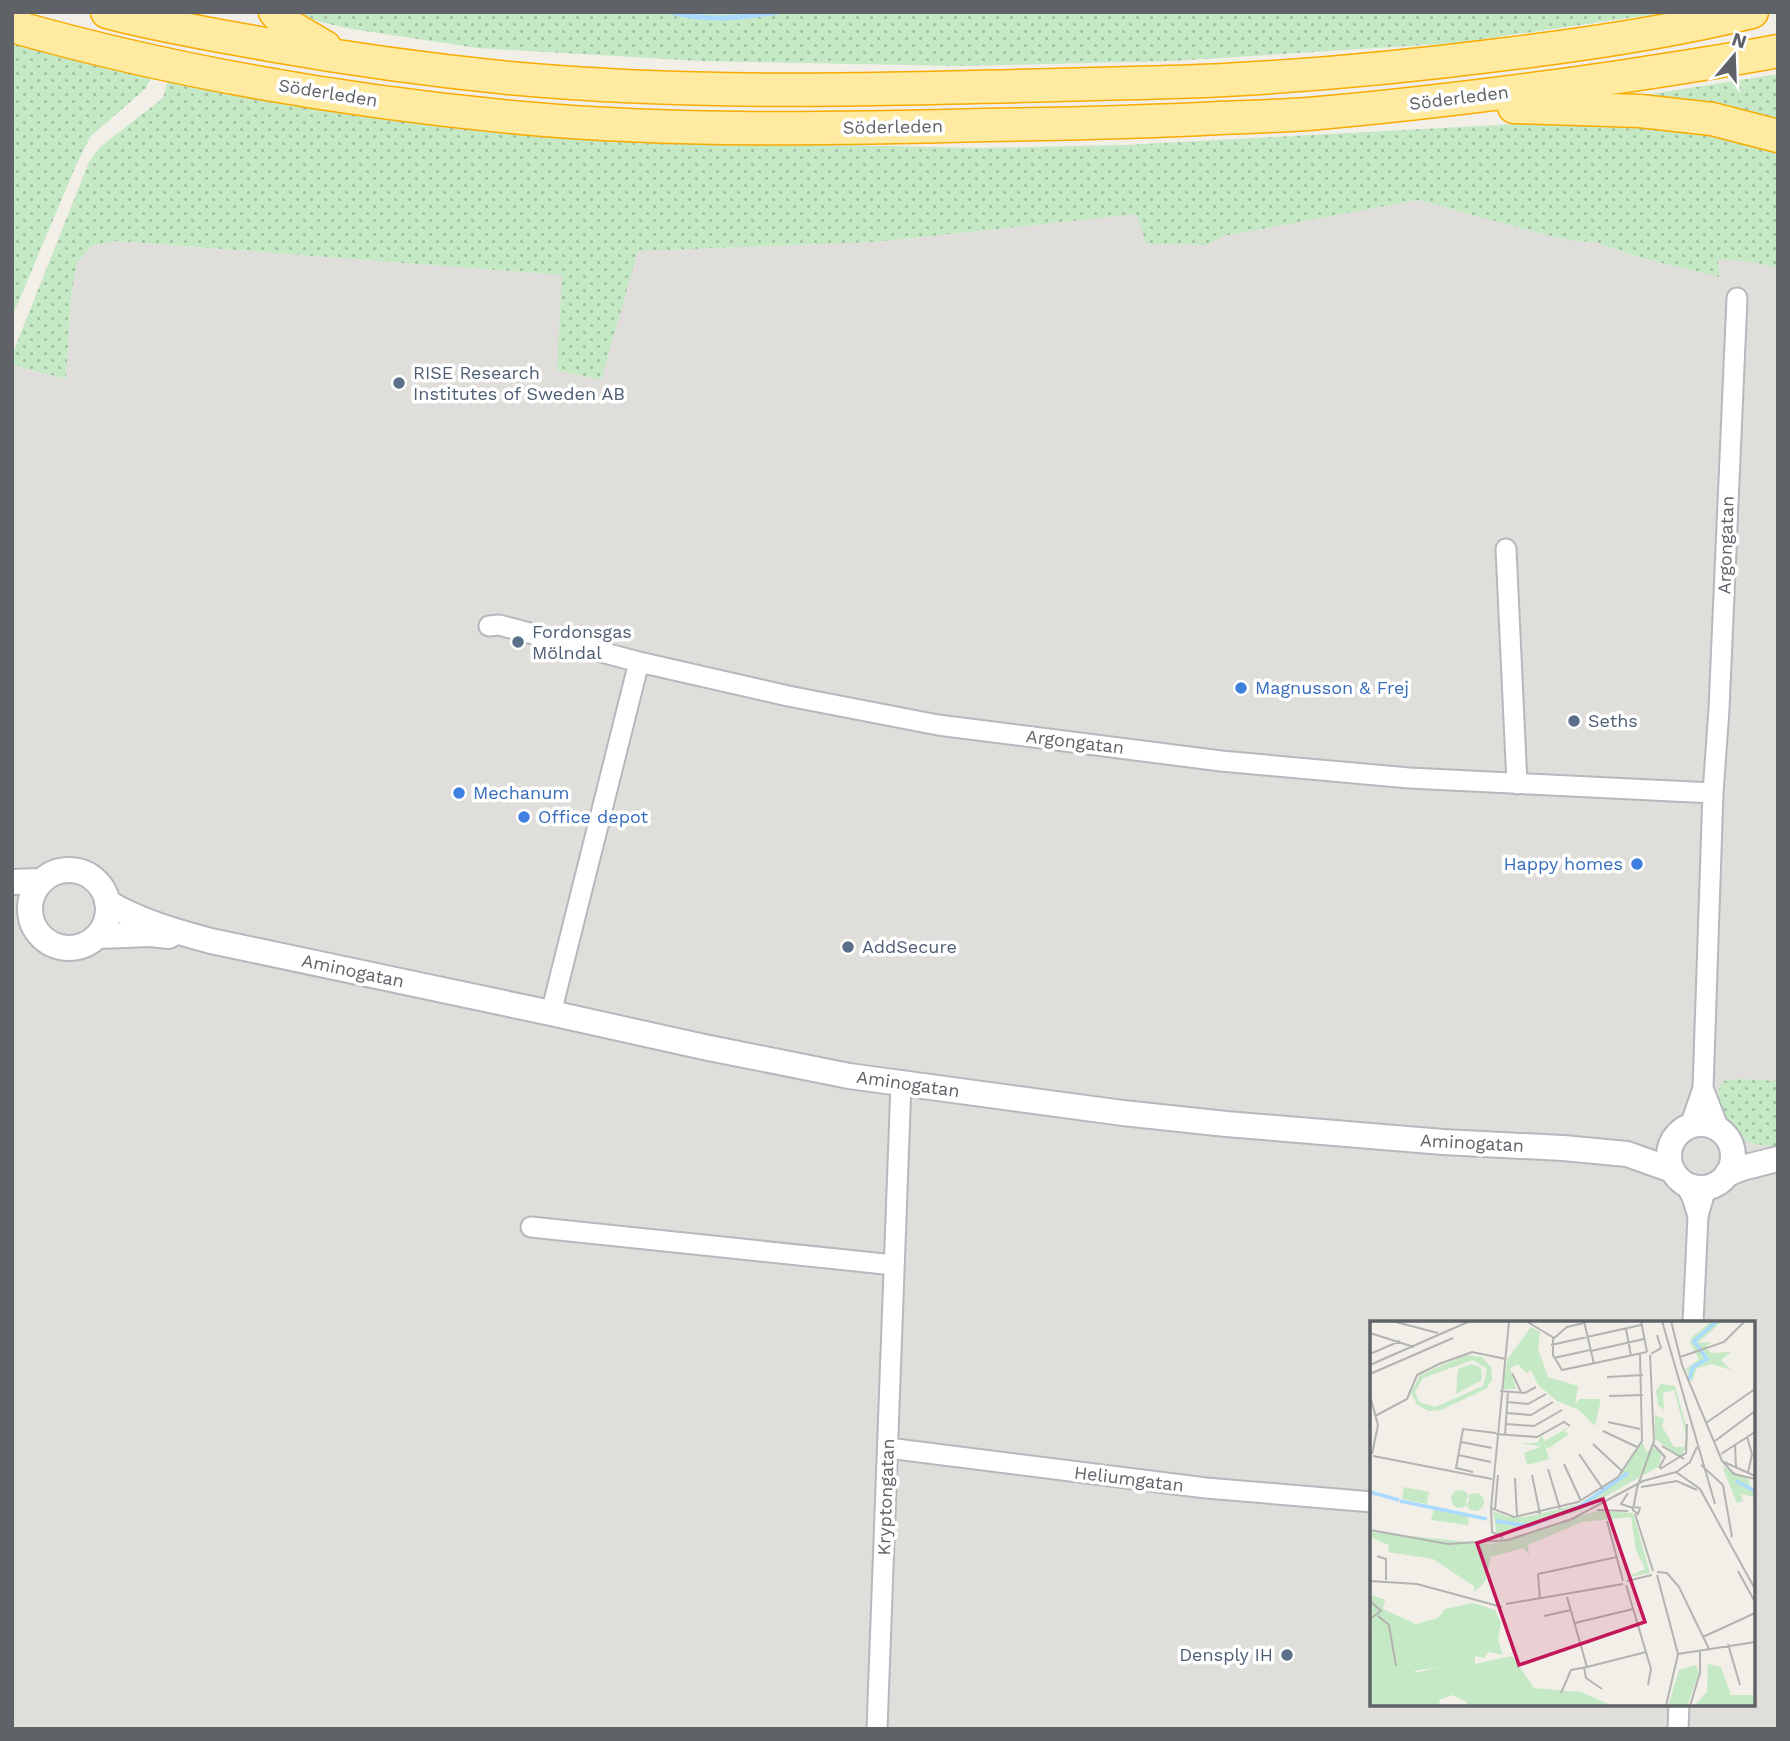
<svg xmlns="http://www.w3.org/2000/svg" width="1790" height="1741" font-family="'Work Sans',sans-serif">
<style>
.industrial{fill:#e0deda;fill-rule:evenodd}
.grass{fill:url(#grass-dots)}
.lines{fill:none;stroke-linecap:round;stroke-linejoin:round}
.stream{stroke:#aadaff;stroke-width:5}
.minor-casing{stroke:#b5b8bc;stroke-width:23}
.tertiary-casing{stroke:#b5b8bc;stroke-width:28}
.trunk-casing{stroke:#f9ab00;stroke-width:35}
.minor{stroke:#fff;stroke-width:19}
.tertiary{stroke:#fff;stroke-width:24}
.trunk{stroke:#feeaa1;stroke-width:32}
.service-dot{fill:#5c6f8a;stroke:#fff;stroke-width:2.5}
.shop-dot{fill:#3f7fe0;stroke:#fff;stroke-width:2.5}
.labels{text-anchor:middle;stroke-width:7;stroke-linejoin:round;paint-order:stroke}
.street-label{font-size:18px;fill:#5f6368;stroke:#fff}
.service-label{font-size:18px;fill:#4e5e75;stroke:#fff;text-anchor:start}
.shop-label{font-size:18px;fill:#366cbe;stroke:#fff;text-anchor:start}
.inset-river{fill:none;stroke:#aadaff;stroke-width:3.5}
.inset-road{fill:none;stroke:#b3b3b1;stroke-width:2}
.view{fill:#c2185b;fill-opacity:0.15;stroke:#c2185b;stroke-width:3.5}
.inset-edge{fill:none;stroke:#5f6368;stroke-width:3.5}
</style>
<defs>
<pattern id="grass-dots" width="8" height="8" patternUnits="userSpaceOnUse" patternTransform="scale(1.75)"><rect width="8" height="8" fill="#c5e8c5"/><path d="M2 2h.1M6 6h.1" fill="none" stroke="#a3c0a4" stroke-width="1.8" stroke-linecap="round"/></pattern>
</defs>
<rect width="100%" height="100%" fill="#f1efe8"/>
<!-- industrial -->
<path class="industrial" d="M1418,200L1550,236L1575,241L1595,242L1641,258L1719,276L1718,259L1752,262L1778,268V1729H15L12,1722V365L66,379L71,296L77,262L91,246L117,241L563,275L557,370L601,380L637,251L875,242L1137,214L1207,245L1224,236ZM1372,1323H1753V1704H1372Z"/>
<!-- grass -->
<path class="grass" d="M299,12H1670L1456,43L1172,61L961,66L701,61L477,48L346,28L317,21Z
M12,41L151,78L146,88L90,137L77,163L12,317Z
M1778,74V121L1638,96Z
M169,77L702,142L978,148L1125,145L1533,123L1685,128L1778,147V268L1752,262L1718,259L1719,277L1641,258L1595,242L1575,241L1550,236L1418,200L1224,236L1207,245L1146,244L1137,214L875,242L638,251L601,380L557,370L562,275L117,241L91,246L77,263L71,296L66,379L12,365V355L89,162L99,148L163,98Z
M1738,1079L1778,1081V1146C1749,1146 1726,1138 1720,1107C1718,1097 1717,1090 1723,1081Z"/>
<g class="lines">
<!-- stream -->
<path class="stream" d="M671,12C709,22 740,18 778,12"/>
<defs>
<path id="minor" d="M1506,549L1517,784
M489,626L499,625L639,662
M551,1013L639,662L788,696L938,725L1221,761L1409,778L1713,793
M1703,1088L1719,1129
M1690,1126L1703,1088L1713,793L1719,709L1737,298
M1685,1184L1692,1197L1698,1216
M531,1227L894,1265
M1693,1323L1698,1216L1704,1195L1710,1187
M888,1448L1206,1488L1372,1502
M877,1729L901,1084
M1678,1729L1679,1704"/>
<path id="tertiary" d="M30 909a39 39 0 1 1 78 0a39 39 0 1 1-78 0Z
M12,882L41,881
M107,902C138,921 177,932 211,941L551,1013L704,1047L849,1076L1123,1113L1226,1124L1443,1142L1563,1148L1627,1154L1672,1170
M98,936L150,934L169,936
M1669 1156a32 32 0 1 1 64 0a32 32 0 1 1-64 0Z
M1727,1174L1742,1168L1778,1159"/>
<path id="trunk" d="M107,12C160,26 215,35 270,45C349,59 429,70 509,78C691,95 875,90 1058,85C1113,83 1169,83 1224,80C1319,75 1413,66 1506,54C1589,44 1671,32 1752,12
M275,12L286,24L325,47
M12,26C177,73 351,102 522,118C676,132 832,129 987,125C1064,124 1142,122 1219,118C1249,117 1279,116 1308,114C1412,105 1516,92 1619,77C1672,69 1725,61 1778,51
M1514,107L1640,111L1712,119L1778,136"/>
</defs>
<!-- minor casing -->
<use href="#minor" class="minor-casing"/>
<!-- tertiary casing -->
<use href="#tertiary" class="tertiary-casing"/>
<!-- trunk casing -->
<use href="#trunk" class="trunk-casing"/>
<!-- minor -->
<use href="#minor" class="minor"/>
<!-- tertiary -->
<use href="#tertiary" class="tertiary"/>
<!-- trunk -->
<use href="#trunk" class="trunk"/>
</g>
<!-- markers -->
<g class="service-dot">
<circle cx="399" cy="383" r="7"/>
<circle cx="518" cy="642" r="7"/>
<circle cx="1574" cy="721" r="7"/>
<circle cx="848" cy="947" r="7"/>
<circle cx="1287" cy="1655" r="7"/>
</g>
<g class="shop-dot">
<circle cx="1241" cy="688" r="7"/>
<circle cx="459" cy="793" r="7"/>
<circle cx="524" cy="817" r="7"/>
<circle cx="1637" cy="864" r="7"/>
</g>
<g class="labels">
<!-- street labels -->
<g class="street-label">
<text transform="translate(328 93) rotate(9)" y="6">Söderleden</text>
<text transform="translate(1459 98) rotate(-7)" y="6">Söderleden</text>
<text transform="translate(893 127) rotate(-1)" y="6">Söderleden</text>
<text transform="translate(1726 545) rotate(-88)" y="6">Argongatan</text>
<text transform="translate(1075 742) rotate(7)" y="6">Argongatan</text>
<text transform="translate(353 971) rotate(12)" y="6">Aminogatan</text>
<text transform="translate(908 1084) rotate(8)" y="6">Aminogatan</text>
<text transform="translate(1472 1143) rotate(3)" y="6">Aminogatan</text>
<text transform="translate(1129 1479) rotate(7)" y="6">Heliumgatan</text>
<text transform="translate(886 1497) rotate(-88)" y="6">Kryptongatan</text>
</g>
<!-- service labels -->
<g class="service-label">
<text x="413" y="379">RISE Research<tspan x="413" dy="21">Institutes of Sweden AB</tspan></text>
<text x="532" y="638">Fordonsgas<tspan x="532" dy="21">Mölndal</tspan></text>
<text x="1588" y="727">Seths</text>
<text x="862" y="953">AddSecure</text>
<text x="1273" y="1661" text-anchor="end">Densply IH</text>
</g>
<!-- shop labels -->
<g class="shop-label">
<text x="1255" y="694">Magnusson &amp; Frej</text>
<text x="473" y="799">Mechanum</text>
<text x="538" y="823">Office depot</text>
<text x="1623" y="870" text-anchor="end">Happy homes</text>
</g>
</g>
<!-- overview -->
<g transform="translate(1370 1321)">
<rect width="385" height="385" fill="#f1efe8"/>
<path d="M102,43L111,47L112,59L86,73L88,48ZM199,106L194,111L199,113L179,127L151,122H167L171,115L175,120ZM272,121L277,131L282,125L292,133L288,146L211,189L127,215L123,190L138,196H155L210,183L250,155ZM226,190L263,192L280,252L255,257L275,248L266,229L261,196L212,201L158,224L159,234L153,227L121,236L115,261L103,272L105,266L63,238L18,231L19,224L0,216V211L120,223L118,229L121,223Z" fill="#c5e8c5"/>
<path d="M342,0L351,1L328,22L341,21L336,26L341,32L361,31L351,39L361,49L342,43L327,47L322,61L316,48L329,38L320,22L322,16ZM291,63L305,65L316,105L318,121L311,136L285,118V94L294,98L292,105L304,126H314L317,117L304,69L293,72L294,89L288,84L286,70ZM352,145L378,158L385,176L371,173L373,180L367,182ZM2,274L15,279L13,288L46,303L68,297L75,288L103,282L125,289L131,302L128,319L133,334L118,331L114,337L105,335V343L142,335L164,367L211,371L243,385H94L97,381L82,374L69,379L70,385H0ZM63,331L72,333L70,346L45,352L44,340ZM338,343L351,346L361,374H385V385H324L337,371ZM326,344L329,353L317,385H298L309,349Z" fill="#c5e8c5" fill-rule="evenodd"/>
<path d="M63,331L72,333L70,346L42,350L41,342Z" fill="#c5e8c5"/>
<path d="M161,6L170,11L168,27L178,56L208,65L205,84L209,78H231L225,105L209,89L187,80L168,64L161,49L156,52L148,43L140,47L146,68H132L138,37Z" fill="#c5e8c5"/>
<path d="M96,34L112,36L121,46L122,59L116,68L71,89L59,90L47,84L41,71L50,54ZM103,39L117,48L113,65L65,86L49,81L45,71L53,57ZM175,124L179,138L157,144L154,132ZM34,166L59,171L57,183L32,178ZM81 178a9 9 0 1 1 18 0a9 9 0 1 1-18 0ZM96 181a9 9 0 1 1 18 0a9 9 0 1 1-18 0ZM64,188L99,195L98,204L61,199Z" fill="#c5e8c5" fill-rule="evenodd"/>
<path class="inset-river" d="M319,59L323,46L337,38L324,20L347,0M366,160L385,170M0,171L29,179M30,180L117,198M126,200L159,205L209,186L258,152"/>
<path class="inset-road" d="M22,0L68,12M139,0L121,187L144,196L208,181L248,156L272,120M156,0L184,17M214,0L224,43M271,0L277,31M292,0L345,183M301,0L312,44L352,140L364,153L385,158M214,2L197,6L183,18V34L192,49L277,31M256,8L261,35M0,12L44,26M181,24L271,4M221,30L274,18M0,33L30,20M270,33L272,120M281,33L291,27L287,14M310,36L354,21L375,0M184,37L220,29M0,44L100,0M142,52L151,71M0,53L83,17M237,56L273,54M130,70L155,72L166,66M0,75L8,104L2,133M239,75L273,74M137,81L158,83L176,73M136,92L161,94L183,81M5,95L37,78L47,54L69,43L102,31L136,38M238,101L270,108M336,102L385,68M136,103L164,105L192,89M233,110L267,126M126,113L167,116L194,101L200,105M135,114L138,71M377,116L382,133L378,152M345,120L385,90M91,121L122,127M223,123L253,151M283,123L295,136L289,147M365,124L366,146M292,125L314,138M209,133L233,168M351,133L385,111M88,134L121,141M3,135L122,158M354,141L385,155M194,143L211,180M331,144L353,164L362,216M178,148L190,188M290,148L316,132L317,103M103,151L86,147L93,108L126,112M305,152L320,141L327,126M162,154L170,193M145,157L147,196M271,166L307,160L327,169M258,172L251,183L263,187M265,186L270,187L268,193L263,189L267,167L284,120L280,34M121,187L122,211L133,217M125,189L128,154M227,189L258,190M265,193L283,250M237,200L253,260M0,209L78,223L138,219L202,198L273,160L306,151L330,168L385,268M7,235L16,238V259M368,250L385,281M287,251L297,252L309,266L339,328M287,254L308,333L296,385M0,260L47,263L132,286M257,260L282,254M256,264L281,348L278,364M197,276L217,346L276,331M170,279L168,253L247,236M0,280L11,290L0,298M136,283L253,263M8,295L19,304L26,345M174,295L201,289M205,302L263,288M333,316L385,292M358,323L370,364M308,333L385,321M214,346L216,357L232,368M191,372L201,349L217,346M320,385L330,352V331"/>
<path class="view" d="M233,178L275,301L149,344L107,222Z"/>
<rect width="385" height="385" class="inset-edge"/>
</g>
<!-- border -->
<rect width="1790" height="1741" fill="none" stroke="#5f6368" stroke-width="28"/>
<!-- north arrow -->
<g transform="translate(1734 56) rotate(19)" stroke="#ffffff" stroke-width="5" paint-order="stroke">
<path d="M0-5L12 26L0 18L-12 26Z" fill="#5f6368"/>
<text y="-10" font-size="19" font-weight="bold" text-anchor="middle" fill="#5f6368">N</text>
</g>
</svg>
